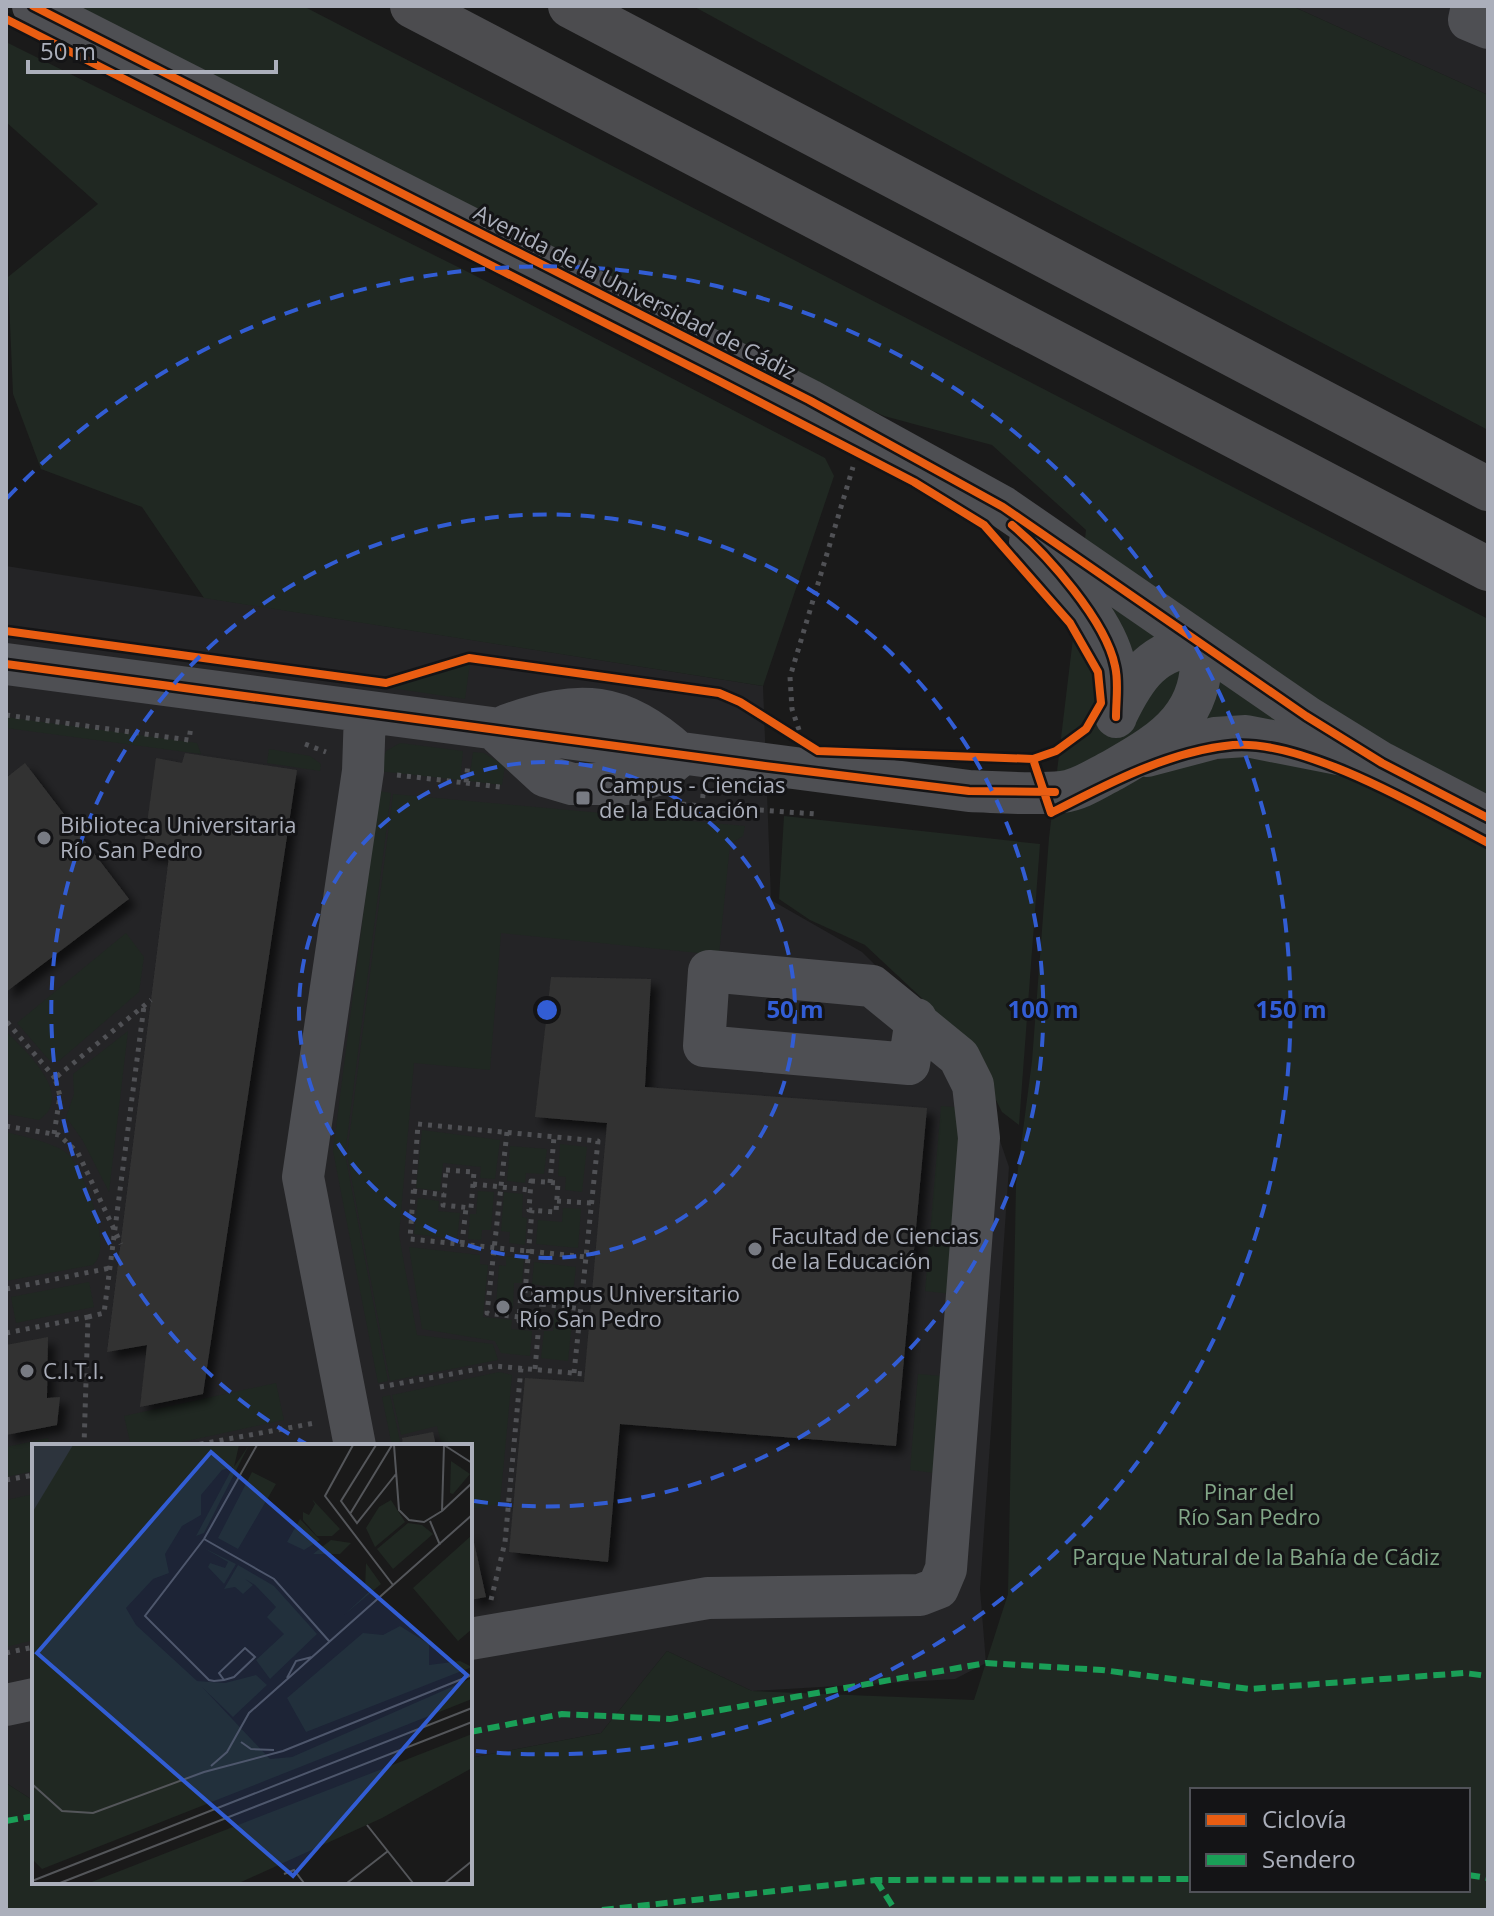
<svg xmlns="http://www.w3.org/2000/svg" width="1494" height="1916" font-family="'Open Sans',sans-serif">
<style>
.built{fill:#242426}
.green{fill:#202822;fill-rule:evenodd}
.building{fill:#323232;filter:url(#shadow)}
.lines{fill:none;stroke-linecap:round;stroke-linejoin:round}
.path{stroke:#505155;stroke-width:5;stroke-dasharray:4 6;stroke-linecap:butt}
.minor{stroke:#4e4f53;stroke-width:42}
.highway{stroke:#4c4c4f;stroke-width:44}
.quiet{stroke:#1a9f57;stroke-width:6;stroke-dasharray:12 6;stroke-linecap:butt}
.cycleway-casing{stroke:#141416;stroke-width:13}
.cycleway{stroke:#e95d12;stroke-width:8}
.ring{fill:none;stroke:#325dd4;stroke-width:4;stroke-dasharray:14 10}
.poi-dot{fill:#787b83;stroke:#141416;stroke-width:3}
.labels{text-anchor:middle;stroke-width:6;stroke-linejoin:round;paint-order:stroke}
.street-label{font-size:22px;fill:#abafbb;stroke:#141416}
.poi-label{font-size:22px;fill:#abafbb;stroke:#141416;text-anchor:start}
.park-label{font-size:22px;fill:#82a687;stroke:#141416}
.inset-road{fill:none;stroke:#54565a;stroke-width:2}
.view{fill:#325dd4;fill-opacity:0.15;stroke:#325dd4;stroke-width:4}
.inset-edge{fill:none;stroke:#abafbb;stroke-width:4}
.centre{fill:#325dd4;stroke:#141416;stroke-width:4}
.ring-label{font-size:24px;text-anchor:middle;font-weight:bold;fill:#325dd4;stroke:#141416;stroke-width:6;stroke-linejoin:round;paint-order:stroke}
</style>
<defs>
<filter id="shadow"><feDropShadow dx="7" dy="7" stdDeviation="4" flood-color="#0009"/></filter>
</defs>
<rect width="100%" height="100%" fill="#1a1a1a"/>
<!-- built -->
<path class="built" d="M1292,6H1488V95Z
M6,566L763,686L771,900L862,952L973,1062L1009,1167L980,1589L986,1663L955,1679L752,1691L667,1651L601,1733L470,1758V1446H34V1801L6,1783Z"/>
<!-- green -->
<path class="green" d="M69,6H303L1488,619V1910H6V1783L34,1801V1882H470V1758L601,1733L667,1651L752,1691L974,1700L1008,1594L1016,1184L1032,1061L1049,838L1086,530L992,445L884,416L784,370ZM1192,1790H1468V1890H1192Z
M693,6H1292L1488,95V430L1031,190Z
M6,42L470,273L825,458L834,476L763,686L204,598L142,507L41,469L13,394L8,277L98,204L6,122Z
M470,663L465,699L391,688Z
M6,717L197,743L201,754L6,728Z
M400,743L463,751L460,780L378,771L386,751Z
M269,749L310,756L321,764L320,771L267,763Z
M473,752L484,753L505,766L502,785L469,781Z
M379,791L391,793L345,1154L388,1381L378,1383L333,1151Z
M393,794L745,826L743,836L730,844L719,955L501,933L490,1070L414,1063L399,1235L417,1335L493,1344L498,1360L390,1381L347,1155Z
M784,816L1040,844L1019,1125L1002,1112L978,1064L927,1003L865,945L810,920L779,899Z
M126,933L144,957L139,992L59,1061L49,1060L17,1023Z
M6,1031C25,1051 76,1095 39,1120L6,1114Z
M128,1031L109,1192L83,1141L66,1117L74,1094L73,1074Z
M941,1106L966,1108L951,1294L925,1291Z
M422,1130L500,1140L495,1179L480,1178L481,1167L443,1163L440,1191L416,1188Z
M6,1132C22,1136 60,1144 70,1156C85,1175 114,1247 93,1265L6,1281Z
M560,1144L587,1147L582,1192L565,1190L566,1177L558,1176Z
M510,1146L547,1149L544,1174L526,1173L525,1183L507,1181Z
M478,1191L494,1192L491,1230H482L481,1240L468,1239L470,1214H476Z
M504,1192L523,1194L522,1217L527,1218L525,1245L509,1243L510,1232L501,1231Z
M418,1198L439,1201L438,1211L460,1213L457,1239L414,1234Z
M563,1208L581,1209L578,1248L536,1244L538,1220L562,1222Z
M409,1247L480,1255V1264L488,1265L483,1317L512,1320L511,1329L532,1331L530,1356L501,1353L495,1341L422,1329Z
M506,1256L524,1258L522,1283H514L513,1308L496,1306L499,1265L506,1266Z
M534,1262L576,1267L572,1302L551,1299L552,1287L532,1284Z
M89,1282L94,1307L16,1323L11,1297Z
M555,1310L573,1312L568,1361L541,1358L544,1331H553Z
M499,1372L512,1375L500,1504L474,1509L470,1493V1446H442L437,1426L401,1435L392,1395Z
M918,1374L943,1376L935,1473L910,1470Z
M276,1383L284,1420L164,1446H131L124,1416Z
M390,1395L401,1446H392L382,1397Z
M48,1438L49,1446H34V1471L6,1477V1447Z
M34,1494V1640L6,1647V1500Z"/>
<!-- building -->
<path class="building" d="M185,753L297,770L203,1394L140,1407L147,1345L107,1352L169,856L143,853L156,758L182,763Z
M25,763L129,899L6,992V778Z
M551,977L651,979L645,1087L927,1108L896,1446L620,1424L608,1562L509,1552L525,1378L584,1382L607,1123L535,1117Z
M48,1337L47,1398L60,1397L57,1425L6,1435V1345Z
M433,1432L436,1446H403L402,1438Z
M470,1524L486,1597L470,1600Z"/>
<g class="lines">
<!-- path -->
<path class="path" d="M6,715L189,740L191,726
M799,730L792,709L790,677L853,467
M305,744L326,752
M397,775L466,783L468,763
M466,783L500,787
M703,794L702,806L816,814
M682,804L702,806
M7,1022L55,1078
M6,1126L59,1135L78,1153L121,1244
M507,1132L487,1313L519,1317
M54,1134L60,1096L55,1078L151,1000
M446,1170L474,1172L471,1208L443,1205Z
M531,1181L558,1183L556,1212L529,1210Z
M550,1183L554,1137
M473,1184L530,1190
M413,1191L444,1195
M557,1201L591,1203
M462,1244L466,1208
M6,1289L110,1268
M521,1292L542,1294L541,1323L519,1321Z
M525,1293L532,1210
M542,1304L581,1309
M88,1317L104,1313L144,1006
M6,1333L88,1317L84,1446
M535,1369L539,1323
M574,1373L598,1141L418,1124L410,1239L586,1257
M380,1387L495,1366L584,1374
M190,1446L315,1423
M6,1480L34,1475
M491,1600L505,1542L521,1368
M6,1653L34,1647"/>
<!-- minor -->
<path class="minor" d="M33,6L809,400L1003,507L1306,716L1382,763L1488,818
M1472,6L1469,20L1488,28
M1030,542C1061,576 1105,620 1115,666C1119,682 1116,700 1116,717
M6,664L969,791C999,792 1032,795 1062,792C1080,790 1097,778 1113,770C1168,739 1206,714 1201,644
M1116,716C1136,674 1153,650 1201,644
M507,725C580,699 621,701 680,754
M495,730L545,776L572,784H627L657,775L681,755
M1147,756L1215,738L1246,736L1353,757
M355,1446L303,1177L363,771L365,712
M470,1639L708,1598L920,1595L938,1588L946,1569L979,1138L973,1085L959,1057L872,986L709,971L704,1046L909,1064L916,1019
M6,1705L34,1699"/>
<!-- highway -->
<path class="highway" d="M412,6L1488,569
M570,6L1488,489"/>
<!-- quiet -->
<path class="quiet" d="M470,1732L562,1714L670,1719L986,1663L1102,1670L1250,1689L1464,1673L1488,1676
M6,1821L34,1816
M1468,1875L1488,1878
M876,1880L895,1910
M602,1910L876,1880L1192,1879"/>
<defs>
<path id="cycleway" d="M33,6L809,400L1003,507L1306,716L1382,763L1488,818
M6,19L717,380L914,482L984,525L1070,623L1098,672L1101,703L1086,729L1056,751L1033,759
M1012,525C1047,554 1106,621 1115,666C1119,682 1116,700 1116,717
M6,631L386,683L469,658L719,693L740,702L818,751L1033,759L1051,813C1107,784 1169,751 1233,745C1305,739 1425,810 1488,843
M6,664L765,766L969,791L1055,792"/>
</defs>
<!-- cycleway casing -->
<use href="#cycleway" class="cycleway-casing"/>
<!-- cycleway -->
<use href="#cycleway" class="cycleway"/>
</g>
<!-- distance rings -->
<g class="ring">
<circle cx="547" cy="1010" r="248"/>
<path d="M310 1446A496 496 0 1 1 474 1501"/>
<path d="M7 498A744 744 0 1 1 476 1751"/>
</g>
<!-- markers -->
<g class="poi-dot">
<rect x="575" y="790" width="16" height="16" rx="4"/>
<circle cx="44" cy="838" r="8"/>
<circle cx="755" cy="1249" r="8"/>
<circle cx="503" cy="1307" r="8"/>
<circle cx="27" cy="1371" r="8"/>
</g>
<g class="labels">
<!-- street labels -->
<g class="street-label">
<text transform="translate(635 292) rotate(27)" y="8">Avenida de la Universidad de Cádiz</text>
</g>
<!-- poi labels -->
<g class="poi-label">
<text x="599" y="793">Campus - Ciencias<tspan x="599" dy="25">de la Educación</tspan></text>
<text x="60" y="833">Biblioteca Universitaria<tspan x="60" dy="25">Río San Pedro</tspan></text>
<text x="771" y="1244">Facultad de Ciencias<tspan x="771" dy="25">de la Educación</tspan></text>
<text x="519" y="1302">Campus Universitario<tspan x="519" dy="25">Río San Pedro</tspan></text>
<text x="43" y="1379">C.I.T.I.</text>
</g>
<!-- park labels -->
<g class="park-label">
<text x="1249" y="1500">Pinar del<tspan x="1249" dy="25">Río San Pedro</tspan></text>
<text x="1256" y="1565">Parque Natural de la Bahía de Cádiz</text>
</g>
</g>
<!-- overview -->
<g transform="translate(32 1444)">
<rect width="440" height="440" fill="#1a1a1a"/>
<path d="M0,1H207L202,23L217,1L172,89L164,92L201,23L190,26L169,51V71L150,82L133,110L137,129L121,135L94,164L104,181L165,237L193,239L224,231L235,241L201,273L170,243L238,315L260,313L440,234V255L10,425L0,415ZM419,17L438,30L421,50L418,49ZM220,28L244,40L206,105L186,94ZM280,55L308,85L300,92H285L271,76V68L277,71L283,60ZM359,56L373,78L343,103L334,84L347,63ZM268,75L288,96L272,106L255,98ZM376,79L390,81L401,90L361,125L345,105ZM440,91V185L426,197L381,144ZM299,96L319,99L308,110H281ZM170,103L204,120L192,140L176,123L178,119L193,124L196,118ZM334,119L349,140L312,171L339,146L333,145ZM206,121L242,142L285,190L238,235L224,216L252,190L235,173L244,163L223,141L213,135L221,141L211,150L203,143L192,145ZM368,182L397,200V221L428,217L440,223L274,288L255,254L331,189L351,191ZM440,290V324L350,374L207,439H57Z" fill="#202822"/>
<path d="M0,1H41L0,69Z" fill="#2d343d"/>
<path class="inset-road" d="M321,1L293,52L361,141M344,1L309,57L325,79L364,30M362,1L367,66L377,76L392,78L410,67L412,1M412,1L440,19M410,67L440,39M318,70L360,1M398,77L408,101M172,95L242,135L297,197M255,234L264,217L280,213M192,236L187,229L213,204L223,213L202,233L192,236L182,237L177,236L113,172L172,95L225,1M209,298L219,305L242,306M179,322L195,308L217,269L440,71M0,340L30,367L61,369L172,328L251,307L440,231M335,381L381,439M252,430L262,426L272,439M0,437L440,264M28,439L440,278M315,439L356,407M413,439L440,417"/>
<path class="view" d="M179,8L435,231L261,432L5,209Z"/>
<rect width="440" height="440" class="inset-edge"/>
</g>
<circle cx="547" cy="1010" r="12" class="centre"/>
<g class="ring-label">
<text x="795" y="1018">50 m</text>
<text x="1043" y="1018">100 m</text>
<text x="1291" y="1018">150 m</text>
</g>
<!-- border -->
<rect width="1494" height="1916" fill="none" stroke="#abafbb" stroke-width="16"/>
<!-- legend -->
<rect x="1190" y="1788" width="280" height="104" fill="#141416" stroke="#505258" stroke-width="2"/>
<rect x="1206" y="1814" width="40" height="12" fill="#e95d12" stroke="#505258" stroke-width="2"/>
<text x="1262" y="1828" font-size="24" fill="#abafbb">Ciclovía</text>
<rect x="1206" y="1854" width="40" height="12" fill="#1a9f57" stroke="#505258" stroke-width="2"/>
<text x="1262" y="1868" font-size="24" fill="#abafbb">Sendero</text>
<!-- scale -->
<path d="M28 60v12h248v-12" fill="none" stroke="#abafbb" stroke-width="4"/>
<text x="40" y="60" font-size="24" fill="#abafbb" stroke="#141416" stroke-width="6" paint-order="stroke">50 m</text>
</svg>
